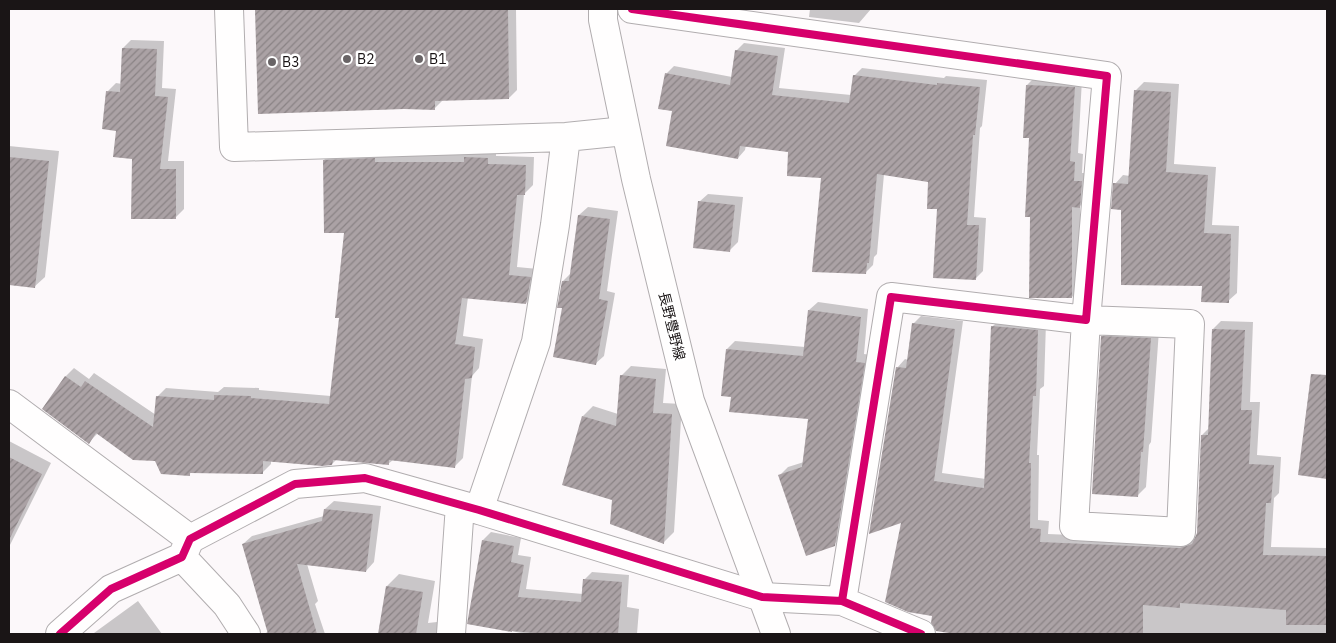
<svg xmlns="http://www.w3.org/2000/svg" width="1336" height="643" font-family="'IBM Plex Sans','Noto Sans JP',sans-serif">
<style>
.shadow{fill:#0003}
.building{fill:url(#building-hatch)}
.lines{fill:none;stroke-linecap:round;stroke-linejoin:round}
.minor-casing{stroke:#b1adaf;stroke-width:30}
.tertiary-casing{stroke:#b1adaf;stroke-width:30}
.minor{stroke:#fffefe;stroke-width:28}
.tertiary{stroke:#fffefe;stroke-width:28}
.cycleway-casing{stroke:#fff;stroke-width:11}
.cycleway{stroke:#d6006c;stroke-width:8}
.poi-dot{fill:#696466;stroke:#fff;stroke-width:2}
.labels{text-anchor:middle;stroke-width:5;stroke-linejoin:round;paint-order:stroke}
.poi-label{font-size:14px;fill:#1a1516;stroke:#fff;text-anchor:start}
.street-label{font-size:14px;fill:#1a1516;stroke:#fff}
</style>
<defs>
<pattern id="building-hatch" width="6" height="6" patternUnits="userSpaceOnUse" patternTransform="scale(1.25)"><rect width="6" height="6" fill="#aba2a5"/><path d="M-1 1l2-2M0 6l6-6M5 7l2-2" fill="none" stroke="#8a8385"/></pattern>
</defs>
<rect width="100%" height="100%" fill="#fcf8fa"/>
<!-- shadow -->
<path class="shadow" d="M256,9H516L517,90L509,98L443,100L435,108L259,112Z
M810,9H871L859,23L809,17Z
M131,40L164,41L162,88L176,89L168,161H184V209L175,218L133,158L117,130L108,91L116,83L122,84L123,48Z
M744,43L785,48L779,88L851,95L854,76L862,68L944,78L946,76L987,80L982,126L980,128L974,217L986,218L983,271L975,279L939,208L930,181L884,174L877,254L874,257L873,265L865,273L822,177L790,151L746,145L745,150L738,158L674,110L666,74L674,66L732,77L736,51Z
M1035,77L1082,79L1078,153L1083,154L1082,173H1090L1088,198L1080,206V288L1072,297L1030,137L1027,85Z
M1144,82L1179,84L1174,164L1216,167L1212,225L1239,226L1237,293L1228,301L1203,285L1123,209L1115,184L1123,175L1130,176L1135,91Z
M9,146L59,151L45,277L34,287L9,284Z
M474,149L496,150V156L534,157L533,185L524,194L517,267L538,269L534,295L526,303L468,297L463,336L483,339L479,368L472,376L463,458L454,467L393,460L388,464L337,459L332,464L271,460V464L262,473L192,471L189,475L98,433L89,442L44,409L66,376L74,368L89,379L94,373L156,415L158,396L166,388L218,392L224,387L259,388V390L331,396L341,317L345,232L324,160L332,152L468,155Z
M708,194L743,197L738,242L730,250L699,202Z
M588,207L618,211L607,291L615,293L604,356L595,364L564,307L563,281L571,273L579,215Z
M818,302L868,309L864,354L872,355L843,536L834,544L779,476L788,467L804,462L810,418L732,396L727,349L735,341L805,347L809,310Z
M921,316L963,321L942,473L986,479L993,326L1001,318L1046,322L1044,386L1040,389L1037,455H1039L1038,520L1049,521L1048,534L1190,540L1196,538L1198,533L1202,435L1209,428L1213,329L1221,321L1253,322L1250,402H1260L1257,455L1281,457L1279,493L1274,498L1271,547L1327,548V634H1027L908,610L902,521L897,368L905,359L908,360L913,324Z
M1110,328L1159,330L1151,442L1149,445L1146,487L1138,495L1102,337Z
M631,366L666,369L663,403L682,404L674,532L664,542L613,500L583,416L593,406L618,414L621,376Z
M1320,394L1327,395V477L1300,474Z
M9,441L51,463L9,547Z
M334,501L381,506L374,562L366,571L307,564L318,601L315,604L325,634H265L268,631L243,544L252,536L324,516L325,509Z
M491,532L521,538L518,555L531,557L526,589L583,594L584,580L592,572L629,575L627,607L639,609L637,634H527L469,623L483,540Z
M399,574L435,581L428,623L446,621L448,634H379L387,586Z
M138,601L162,634H93L94,633Z"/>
<!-- building -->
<path class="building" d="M302,9H508L509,99L435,101V110L404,109L258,114L255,10Z
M122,48L157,49L155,96L168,97L160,169H176V219H131L132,159L113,157L116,131L102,129L106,91L120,92Z
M735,50L778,56L772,95L849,103L853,75L937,85V83L980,87L975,135H973L967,225H979L976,280L933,278L937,209H927L928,182L877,174L869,263H867L866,274L812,272L821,178L787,176L788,152L740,146L738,159L666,146L672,111L658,109L665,73L730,85Z
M1026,85L1075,87L1070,161L1075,162L1074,181H1082L1080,208L1072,207V298H1029L1030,217H1025L1029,138H1023Z
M1134,90L1171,92L1166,172L1208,175L1204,233L1231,234L1229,303L1201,302L1202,286L1121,285V210L1111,209L1113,183L1128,184Z
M9,157L49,161L35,288L9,285Z
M464,157L488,158V164L526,165L525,195H517L509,275L531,277L526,304L462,298L455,344L475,347L472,378L465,379L455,468L389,460V465L333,460L332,465L322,466L263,461V474L190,473V476L161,474L155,461L133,460L96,433L89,444L42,409L65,376L81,387L85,381L153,427L156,396L214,400V395L251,396V398L329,404L339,318H335L344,233H324L323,160L375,158V162H464Z
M698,201L735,205L730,252L693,248Z
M578,215L610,219L599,299L608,301L596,365L553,357L562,308H557L562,281H569Z
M808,310L861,317L856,362L865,363L835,546L806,556L778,475L802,467L808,419L729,412L731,397L721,396L726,349L803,356Z
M912,323L955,329L934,481L984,488L991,326L1038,330L1036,396H1033L1029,463H1031L1030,528L1041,529L1040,542L1180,548L1192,544L1197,533L1201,435H1208L1212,329L1245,330L1241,410H1252L1249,464L1274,465L1271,503H1266L1263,555L1327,556V625H1286V610L1180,603V608L1143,605V634H955L936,631L931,623L932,616L908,612L885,602L901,523L869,534L896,367L906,368Z
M1101,336L1151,338L1143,452H1141L1138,497L1092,494Z
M1311,374L1327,375V479L1298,475Z
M620,375L656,379L653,413L672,414L664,544L610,524L612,500L562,485L582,416L616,426Z
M9,457L42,474L9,540Z
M324,509L373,514L366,572L297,564L317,634H268L242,544L322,521Z
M482,540L514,546L511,562L524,565L518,597L581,602L583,579L622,582L618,634H545L512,631V632L467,624Z
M386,586L423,592L416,634H378Z"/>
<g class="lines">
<defs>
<path id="minor" d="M229,9L234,147L566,137L625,131
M632,9L1107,76L1086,320L891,297L842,601
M1086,320L1190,324L1181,532L1074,526Z
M9,404L190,539
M479,510L536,342L555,225L566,137
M182,557L227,605L246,634
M60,634L111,589L182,557L190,539L295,484L365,478L479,510L762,597L842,601L921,634
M451,634L460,505"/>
<path id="tertiary" d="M603,9V20L636,179L690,401L776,634"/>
</defs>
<!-- minor casing -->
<use href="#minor" class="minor-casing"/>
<!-- tertiary casing -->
<use href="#tertiary" class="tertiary-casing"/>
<!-- minor -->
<use href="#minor" class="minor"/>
<!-- tertiary -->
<use href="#tertiary" class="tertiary"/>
<defs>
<path id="cycleway" d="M632,9L1107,76L1086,320L891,297L842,601
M60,634L111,589L182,557L190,539L295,484L365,478L479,510L762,597L842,601L921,634"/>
</defs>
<!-- cycleway casing -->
<use href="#cycleway" class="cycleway-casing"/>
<!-- cycleway -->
<use href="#cycleway" class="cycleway"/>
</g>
<!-- markers -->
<g class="poi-dot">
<circle cx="347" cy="59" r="5"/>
<circle cx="419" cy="59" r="5"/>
<circle cx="272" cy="62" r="5"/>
</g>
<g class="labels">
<!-- poi labels -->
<g class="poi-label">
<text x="357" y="64">B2</text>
<text x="429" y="64">B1</text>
<text x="282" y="67">B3</text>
</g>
<!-- street labels -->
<g class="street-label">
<text transform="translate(672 326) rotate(76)" y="5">長野豊野線</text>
</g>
</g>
<!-- border -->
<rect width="1336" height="643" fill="none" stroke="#1a1516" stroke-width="20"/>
</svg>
